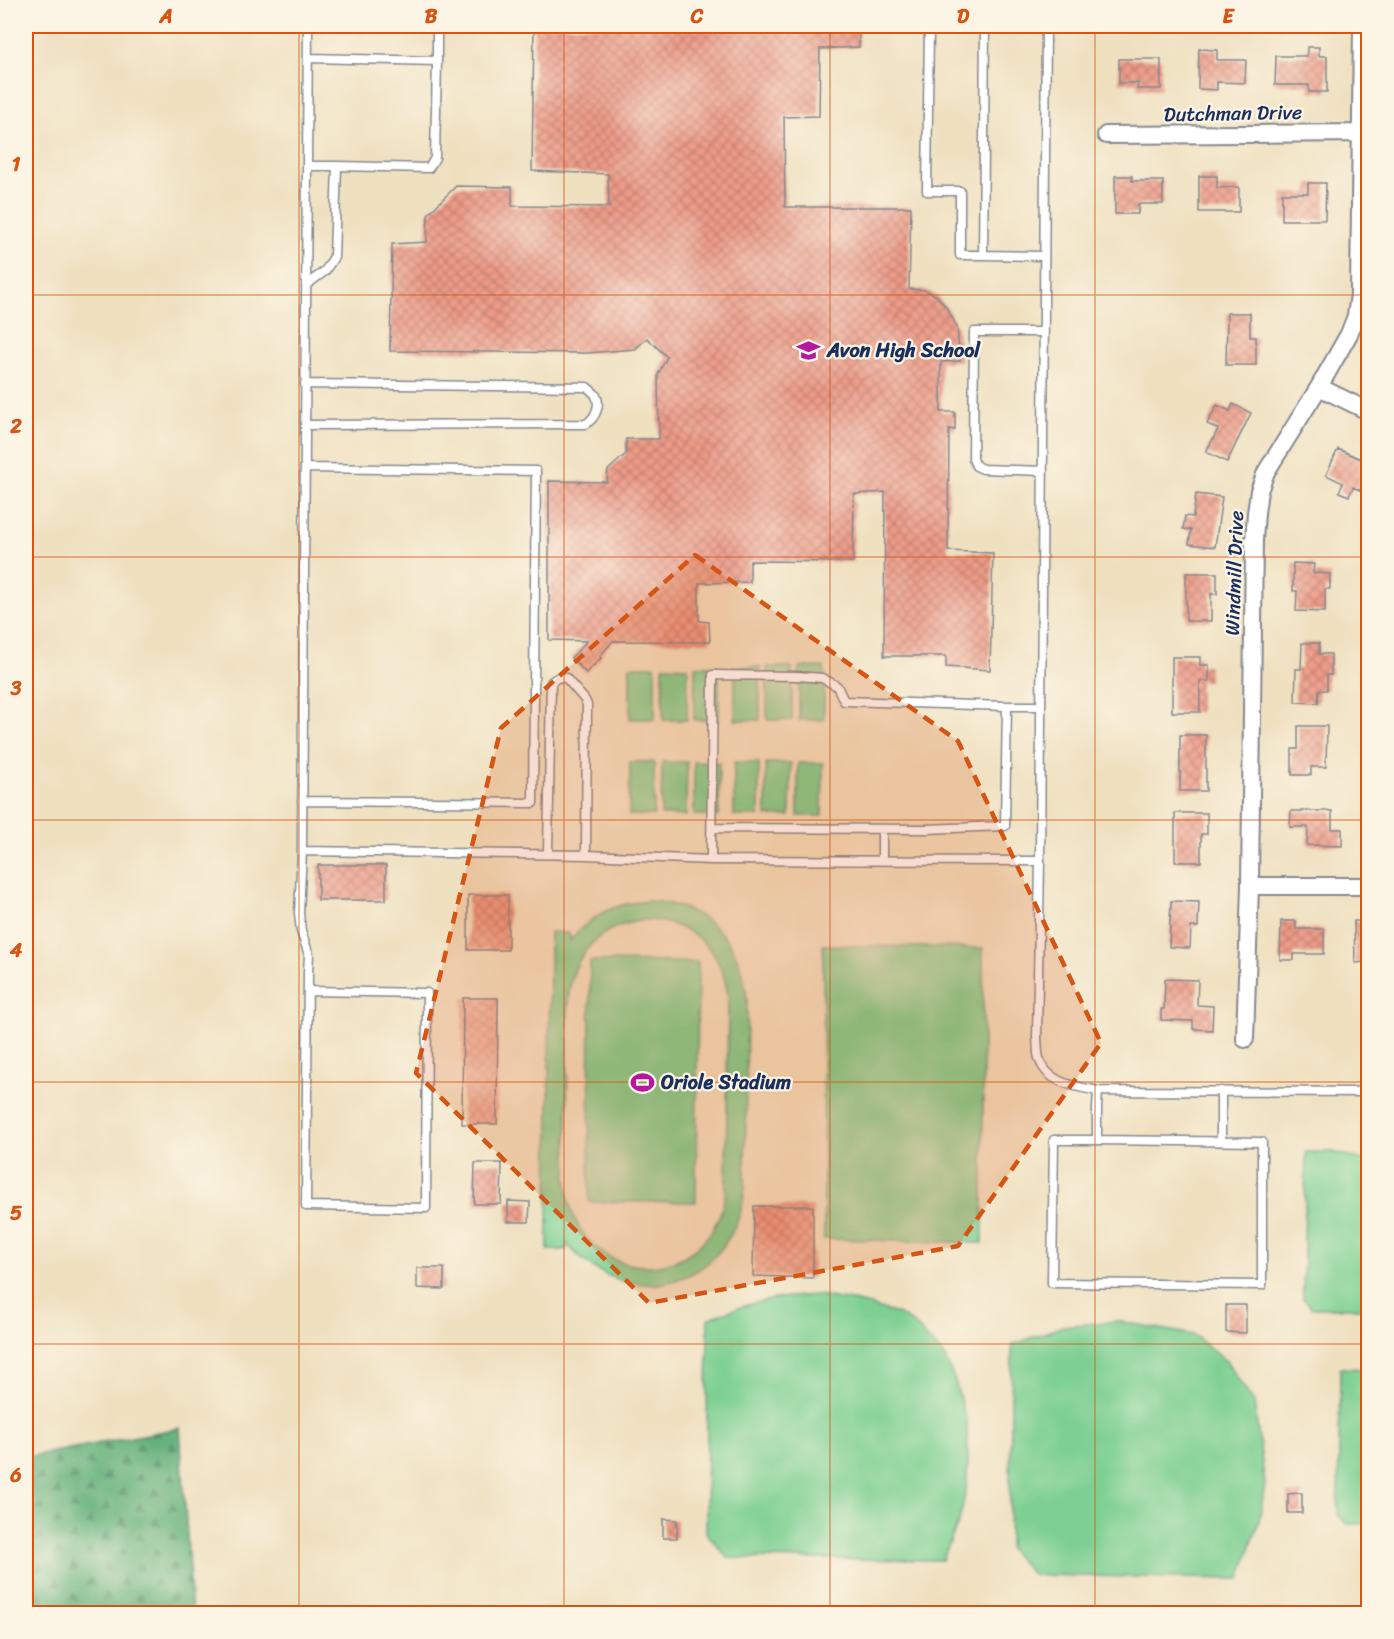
<svg xmlns="http://www.w3.org/2000/svg" width="1394" height="1639" font-family="Sriracha,sans-serif">
<style>
.forest{fill:url(#forest-firs);stroke:#40706d;stroke-width:1.5}
.green{fill:#7ed092;stroke:#4c8078;stroke-width:1.5;fill-rule:evenodd}
.building{fill:url(#building-cross-hatch)}
.lines{fill:none;stroke-linecap:round;stroke-linejoin:round}
.service-casing{stroke:#85888f;stroke-width:11}
.minor-casing{stroke:#85888f;stroke-width:20}
.service{stroke:#fff;stroke-width:8}
.minor{stroke:#fff;stroke-width:16}
.marked{fill:#d45514;fill-opacity:0.2;stroke:#d45514;stroke-width:4.5;stroke-dasharray:12 8;stroke-linejoin:round}
.grid{fill:none;stroke:#d45514;stroke-width:1.5;stroke-opacity:0.55}
.labels{text-anchor:middle;stroke-width:4.5;stroke-linejoin:round;paint-order:stroke}
.street-label{font-size:20px;fill:#1b2f5e;stroke:#fcf5e5}
.poi-label{font-size:20px;font-weight:bold;fill:#1b2f5e;stroke:#fcf5e5;text-anchor:start}
.neatline{fill:none;stroke:#d45514;stroke-width:2}
.grid-label{font-size:20px;text-anchor:middle;font-weight:bold;fill:#d45514}
</style>
<defs>
<pattern id="forest-firs" width="22" height="20" patternUnits="userSpaceOnUse" patternTransform="scale(1.5)"><rect width="22" height="20" fill="#66b27c"/><path d="M5 1l3.5 6h-7zM16 11l3.5 6h-7z" fill="#539169"/></pattern>
<pattern id="building-cross-hatch" width="8" height="8" patternUnits="userSpaceOnUse" patternTransform="scale(1.5)"><rect width="8" height="8" fill="#ee9b87"/><path d="M0 0l8 8M0 8l8-8" fill="none" stroke="#c07f72"/></pattern>
</defs>
<rect width="100%" height="100%" fill="#fcf5e5"/>
<filter id="ink" filterUnits="userSpaceOnUse"><feTurbulence type="fractalNoise" baseFrequency=".0167" numOctaves="2"/><feDisplacementMap in="SourceGraphic" scale="12" xChannelSelector="R" yChannelSelector="G"/><feConvolveMatrix kernelMatrix="1 2 1 2 8 2 1 2 1" color-interpolation-filters="sRGB"/></filter>
<filter id="wash" filterUnits="userSpaceOnUse"><feTurbulence type="fractalNoise" baseFrequency=".008" numOctaves="4" result="noise"/><feDisplacementMap in="SourceGraphic" scale="24" xChannelSelector="R" yChannelSelector="G"/><feGaussianBlur stdDeviation="1.35" result="paint"/><feColorMatrix in="noise" values="0 0 0 0 0 0 0 0 0 0 0 0 0 0 0 0 0 1.4 0 .05"/><feComposite in="paint" operator="in"/></filter>
<g filter="url(#wash)">
<rect width="100%" height="100%" fill="#efe0c0"/>
<!-- forest -->
<path class="forest" d="M180,1428L192,1613H26V1457Z"/>
<!-- green -->
<path class="green" d="M630,666H655V719H630Z
M663,666L688,667L687,720H663Z
M695,666H719V720H694Z
M735,667H760V720H735Z
M767,667H792V720H767Z
M799,667H824V720H799Z
M630,762H654V815H629Z
M662,762H687L686,816L661,815Z
M694,762L719,763V816L694,815Z
M734,762L759,763V816H734Z
M766,763H791L790,816H766Z
M798,763H823L822,816H798Z
M649,901C707,905 743,942 747,1000L745,1187C736,1285 630,1318 567,1244L566,1250H548L550,932L569,933L570,940C593,914 614,903 649,901ZM646,920C693,923 723,950 728,997L726,1190C712,1294 575,1290 567,1186L568,1001C572,953 599,925 646,920Z
M823,945L983,948V1243L824,1239Z
M590,961L698,962L696,1202H589Z
M1306,1152H1333L1368,1161V1308H1312L1303,1298Z
M818,1295L857,1302L897,1314L913,1323L944,1356L955,1381L967,1422L968,1462L966,1491L959,1521L942,1560L728,1558L706,1533L708,1319C748,1302 775,1297 818,1295Z
M1117,1321L1194,1335L1227,1362L1254,1403L1265,1484L1259,1521L1240,1579L1033,1575L1009,1549L1012,1345L1063,1326Z
M1340,1368L1368,1369V1524H1346L1338,1514Z"/>
<g id="blocks">
<!-- building -->
<path class="building" d="M534,26H859V47L820,49L819,116L784,117L785,207H911L909,289L925,290L937,296L946,307L957,327L960,361L941,362V412H955V430L949,429L948,551L993,553L990,670L946,667V656H884L885,492L854,494L853,562L750,561V582L699,583V621L709,622L710,642L613,641L600,656L601,658L586,673L571,658L587,641L549,640V481L607,482L608,470L626,454V439H659L658,375L667,357L647,338L635,349L588,353L390,351L392,244L427,242L428,214L456,186L512,187V206L609,207L608,174L532,171Z
M1307,47H1319V56H1327V92H1309V85H1275L1276,56H1307Z
M1199,49L1217,50V60H1246L1245,83L1217,82V90L1198,89Z
M1119,59H1161V89H1137L1138,83H1119Z
M1115,176H1132V181H1163V204H1138V214H1115Z
M1199,176H1217V188L1239,187V212H1199Z
M1308,183H1326L1325,220H1282V193H1308Z
M1227,313H1250V337H1256V365H1226Z
M1233,404L1251,413L1227,462L1206,452L1218,429L1207,424L1217,405L1230,411Z
M1338,449L1368,462V494L1353,487L1349,496L1339,492L1343,483L1326,475Z
M1196,494L1222,497L1215,547L1189,544L1191,530L1183,529L1185,516L1193,517Z
M1293,563L1314,564L1313,573L1330,574V589H1325V612L1296,611L1297,591H1293Z
M1186,573H1217V594H1211V621H1186Z
M1302,643H1319V654H1331V675H1327V690H1319L1318,703L1295,702L1296,669H1301Z
M1172,657H1200V665H1209V681H1200V712H1172Z
M1298,726H1327L1326,767H1311V775H1292V749H1298Z
M1180,735H1206V791H1180Z
M1291,811H1332V829H1342V846L1307,845L1308,827H1290Z
M1175,813H1207V834H1201V862H1175Z
M318,865H386V900H318Z
M468,895H508V950H468Z
M1171,901L1199,902L1198,927H1191L1190,948L1169,947Z
M1281,921H1296V929H1324V954H1294V960H1280Z
M1354,921H1368V962L1355,963Z
M1165,979L1198,980L1197,1005L1213,1006L1212,1030L1193,1029V1021L1161,1020V1009H1164Z
M463,998H498L497,1124H462Z
M475,1163H502L501,1204H474Z
M508,1201L530,1202L529,1222H508Z
M754,1206H813V1278L753,1276Z
M417,1268H444V1289L417,1288Z
M1226,1305H1246V1333L1226,1332Z
M1302,1493V1513H1288V1494Z
M663,1519L677,1520V1538H663Z"/>
</g>
</g>
<g filter="url(#ink)">
<use href="#blocks" fill-opacity="0" stroke="#85888f" stroke-width="1.5"/>
<g class="lines">
<defs>
<path id="service" d="M308,26L302,851L586,855L711,860L1040,861
M437,26V61
M929,26L927,191H960V255H983
M985,26L983,255L1044,256
M1046,26L1040,861L1037,1038C1038,1045 1037,1052 1039,1058C1047,1084 1075,1086 1098,1091L1368,1092
M308,166H337
M306,285L325,271L334,257L337,166L429,168L435,158L437,61L309,58
M305,425L586,424C595,418 602,405 595,394C594,393 588,388 587,387L305,384
M1043,471L983,469L976,466L973,459L974,332H1044
M1007,706H1041
M302,801L533,803L536,471L305,468
M882,829V859
M302,851L299,913L301,931L309,955L308,972L306,1206L426,1208L427,993L308,991
M548,854L551,682L559,677L566,678L585,700L587,705L586,855
M711,860L713,675L797,676L822,678L837,686L844,701L1007,706L1005,826L926,829L712,828
M1097,1140L1262,1142V1285L1052,1283L1054,1140H1097V1108L1098,1091
M1221,1141V1091"/>
<path id="minor" d="M1106,135L1368,133
M1319,387L1368,411
M1250,886H1368
M1245,1039L1250,886L1254,540L1256,513L1259,491L1266,472L1319,387L1349,334L1356,316L1359,295L1362,26"/>
</defs>
<!-- service casing -->
<use href="#service" class="service-casing"/>
<!-- minor casing -->
<use href="#minor" class="minor-casing"/>
<!-- service -->
<use href="#service" class="service"/>
<!-- minor -->
<use href="#minor" class="minor"/>
</g>
</g>
<!-- marked area -->
<path class="marked" d="M695,555L958,741L1101,1043L958,1246L649,1303L416,1073L501,728Z"/>
<!-- grid -->
<path class="grid" d="M299,26V1614M564,26V1614M830,26V1614M1095,26V1614M26,295H1368M26,557H1368M26,820H1368M26,1082H1368M26,1344H1368"/>
<!-- icons -->
<defs>
<symbol id="school-bare" viewBox="-9 -9 18 18"><path d="M0-5L7-2L0 1L-7-2ZM-4 1L0 2.5L4 1V4Q0 6-4 4Z" fill="#b5179e" stroke="#fcf5e5" stroke-width="2.5" paint-order="stroke"/></symbol>
<symbol id="stadium-bare" viewBox="-9 -9 18 18"><path d="M0-5a6.5 5 0 1 0 0 10a6.5 5 0 1 0 0-10ZM-3.5-1.8h7v3.6h-7Z" fill="#b5179e" stroke="#fcf5e5" stroke-width="2.5" paint-order="stroke"/></symbol>
</defs>
<g fill-rule="evenodd">
<use href="#school-bare" x="792" y="334" width="33" height="33"/>
<use href="#stadium-bare" x="626" y="1066" width="33" height="33"/>
</g>
<g class="labels">
<!-- street labels -->
<g class="street-label">
<text transform="translate(1233 113) rotate(-1)" y="7">Dutchman Drive</text>
<text transform="translate(1234 573) rotate(-88)" y="7">Windmill Drive</text>
</g>
<!-- poi labels -->
<g class="poi-label">
<text x="827" y="357">Avon High School</text>
<text x="661" y="1089">Oriole Stadium</text>
</g>
</g>
<!-- margin -->
<rect width="1394" height="1639" fill="none" stroke="#fcf5e5" stroke-width="66"/>
<rect x="33" y="33" width="1328" height="1573" class="neatline"/>
<g class="grid-label">
<text x="166" y="23">A</text>
<text x="431" y="23">B</text>
<text x="697" y="23">C</text>
<text x="963" y="23">D</text>
<text x="1228" y="23">E</text>
<text x="16" y="171">1</text>
<text x="16" y="433">2</text>
<text x="16" y="695">3</text>
<text x="16" y="957">4</text>
<text x="16" y="1220">5</text>
<text x="16" y="1482">6</text>
</g>
</svg>
